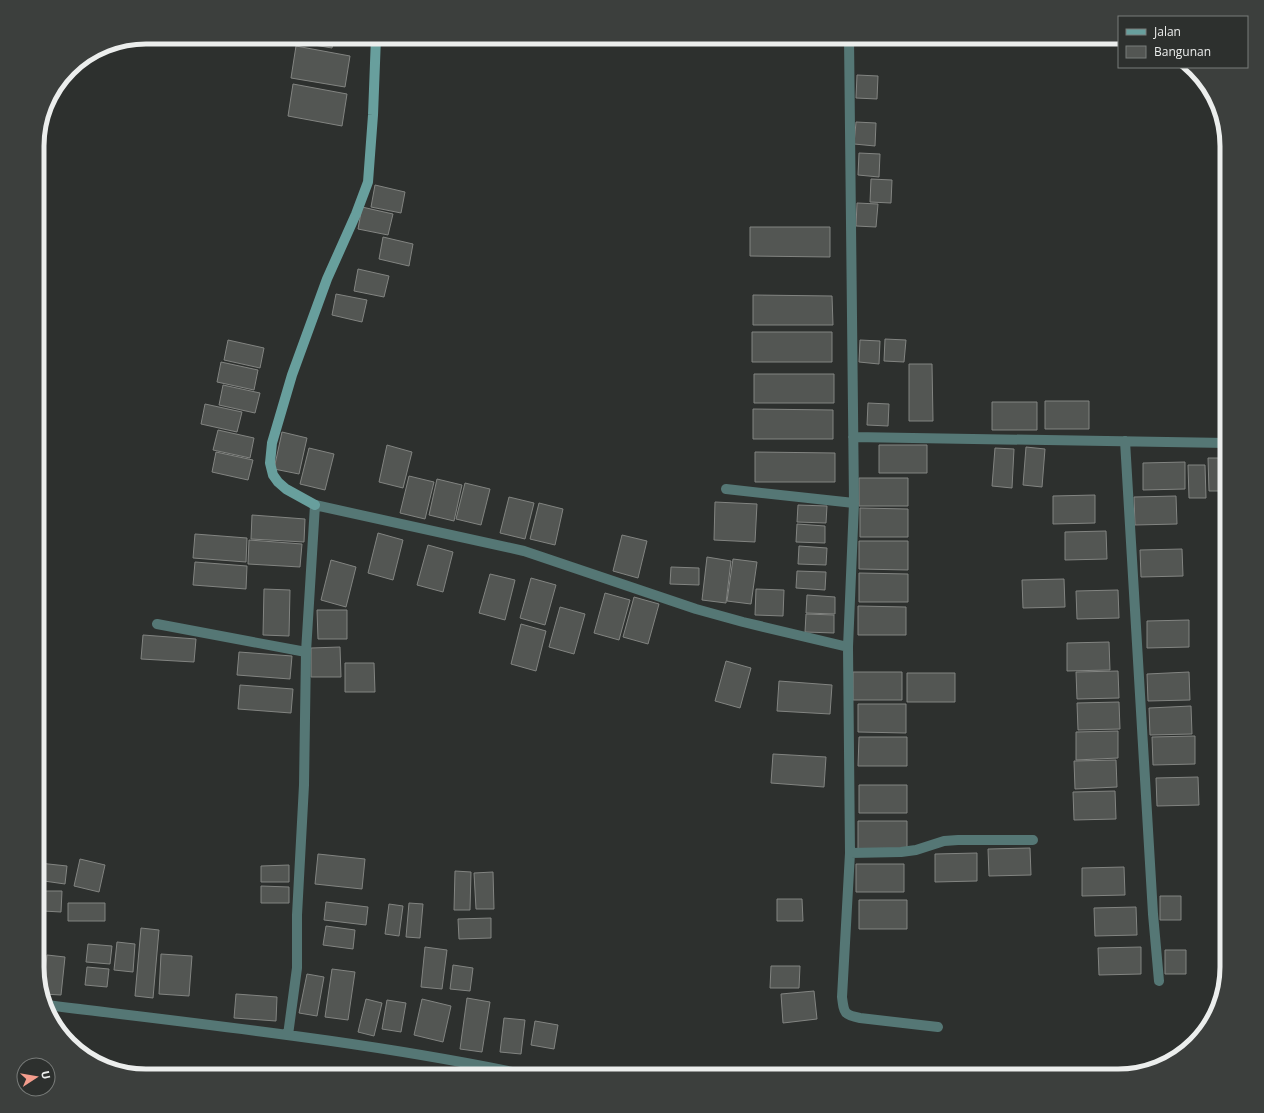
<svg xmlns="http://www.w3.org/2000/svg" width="1264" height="1113" font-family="'Open Sans',sans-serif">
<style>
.building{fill:#535653;stroke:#828481}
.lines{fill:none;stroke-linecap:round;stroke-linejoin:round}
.street{stroke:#557775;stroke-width:10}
.secondary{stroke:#689f9d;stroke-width:10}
.rim{fill:none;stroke:#eceeed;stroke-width:5}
</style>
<rect width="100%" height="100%" fill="#2d302e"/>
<!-- building -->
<path class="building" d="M278,37H334L332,48L278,39Z
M296,46L350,56L345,87L291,78Z
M857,75L878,76L877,99L856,98Z
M293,84L347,94L342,126L288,116Z
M856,122L876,123L875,146L854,144Z
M859,153L880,154L879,177L858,175Z
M871,179L892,180L891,203L870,202Z
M375,185L405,192L401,213L371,207Z
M857,203L878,204L876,227L856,226Z
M362,207L393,214L388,235L358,229Z
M750,227H830V257L750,256Z
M383,237L413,244L409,266L379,259Z
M358,269L389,276L384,297L354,291Z
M336,294L367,300L362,322L332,315Z
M753,295L832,296L833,325H753Z
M752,332H832V362H752Z
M885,339L906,340L904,362L884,361Z
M228,340L264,348L260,368L224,360Z
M860,340L880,341L879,364L859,362Z
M221,362L258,370L254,390L217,382Z
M909,364H932L933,421H909Z
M754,374H834V403H754Z
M223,385L260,393L255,413L219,405Z
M1045,401H1089V429H1045Z
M992,402H1037V430H992Z
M868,403L889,404L888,426L867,425Z
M205,404L242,412L237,432L201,424Z
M753,409L833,410V439H753Z
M218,430L254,438L250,458L213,450Z
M282,432L307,438L299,474L274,469Z
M387,445L412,452L403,488L379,482Z
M879,445H927V473H879Z
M1026,447L1045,449L1042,487L1023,485Z
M309,448L334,454L325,490L300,484Z
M995,448L1014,449L1012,488L992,486Z
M216,452L253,460L248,480L212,472Z
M755,452L835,453V482H755Z
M1208,458H1225V491H1209Z
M1185,462V489L1143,490V463Z
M1188,465H1205L1206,498H1189Z
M409,476L434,482L425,519L400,513Z
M859,478H908V506H859Z
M437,479L462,485L454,521L429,515Z
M465,483L490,489L481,525L456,519Z
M1095,495V523L1053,524V496Z
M1176,496L1177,524L1135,525L1134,497Z
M509,497L534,503L525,539L500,533Z
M715,502L757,504L755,542L714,540Z
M539,503L563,509L555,545L530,539Z
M798,505L827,506L826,523L797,522Z
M860,508L908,509V537H860Z
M252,515L305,519L304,542L251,539Z
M797,524L825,526V543L796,542Z
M1106,531L1107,559L1065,560V532Z
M378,533L403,540L393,580L368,573Z
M195,534L247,538L246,562L193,558Z
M622,535L647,541L638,578L613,571Z
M249,540L302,544L300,567L248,564Z
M859,541H908V570L859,569Z
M428,545L453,552L443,592L417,585Z
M799,546L827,548L826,565L798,564Z
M1182,549L1183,576L1141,577L1140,550Z
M707,557L731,561L726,603L702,600Z
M733,559L757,562L751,604L727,601Z
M331,560L356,567L346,607L321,600Z
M195,562L247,566L246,589L193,585Z
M671,567L699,568V585L670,584Z
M797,571L826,572L825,590L796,588Z
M859,573L908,574V602H859Z
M490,574L515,580L505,620L479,613Z
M531,578L556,585L545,625L520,618Z
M1064,579L1065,607L1023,608L1022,580Z
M264,589L290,590L289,636L263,635Z
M756,589L784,590L783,616L755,615Z
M1118,590L1119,618L1077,619L1076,591Z
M605,593L630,600L619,640L594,633Z
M807,595L835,597V614L806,613Z
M634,597L659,604L648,644L623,637Z
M858,606L906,607V635H858Z
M560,607L585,614L574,654L549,647Z
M317,610H347V639H318Z
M806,614L834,615V633L805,632Z
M1189,620V647L1147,648V621Z
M521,624L546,631L536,671L511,664Z
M143,635L196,639L194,662L141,659Z
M1109,642L1110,670L1067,671V643Z
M340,647L341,677H311V648Z
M239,652L292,656L290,679L237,675Z
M726,661L751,668L740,708L715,701Z
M345,663H374L375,692H345Z
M1118,671L1119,698L1077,699L1076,672Z
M853,672H902V700H853Z
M1189,672L1190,700L1148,701L1147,674Z
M907,673H955V702H907Z
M779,681L832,685L830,714L777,711Z
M240,685L293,689L291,713L238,709Z
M1119,702L1120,729L1078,730L1077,703Z
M858,704H906V733L858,732Z
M1191,706L1192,734L1150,735L1149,708Z
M1118,731V758L1076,760V732Z
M1195,736V764L1153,765L1152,737Z
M859,737H907V766H858Z
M773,754L826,757L824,787L771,783Z
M1116,760L1117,787L1075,789L1074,761Z
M1198,777L1199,805L1157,806L1156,778Z
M859,785H907V813H859Z
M1115,791L1116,819L1074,820L1073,792Z
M858,821H907V849H858Z
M1030,848L1031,875L989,876L988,849Z
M977,853V881L935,882V854Z
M318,854L365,859L362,889L315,884Z
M80,859L105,865L99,892L74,886Z
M39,863L67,866L65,884L37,880Z
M856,864H904V892H856Z
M289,865V882H261V866Z
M1124,867L1125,895L1082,896V868Z
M455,871L471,872L470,910H454Z
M493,872L494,909H476L474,873Z
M261,886L289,887V903H261Z
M44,891H62L61,912L43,911Z
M1160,896H1181V920H1160Z
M777,899H802L803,921H777Z
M859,900H907V929H859Z
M326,902L368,907L366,925L324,920Z
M68,903H105V921H68Z
M409,903L423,904L420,938L406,937Z
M389,904L403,906L399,936L385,934Z
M1136,907L1137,935L1095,936L1094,908Z
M491,918V938L459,939L458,919Z
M326,926L355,930L353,949L323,945Z
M141,928L159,930L153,998L135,996Z
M117,942L135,944L133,972L114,970Z
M88,944L112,946L110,964L86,962Z
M425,947L447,950L442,989L421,987Z
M1141,947V974L1099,975L1098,948Z
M1165,950H1186V974H1165Z
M161,954L192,956L189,996L159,994Z
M47,955L65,957L61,995L43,994Z
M453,965L473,968L470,991L450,989Z
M771,966H800L799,988H770Z
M87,967L109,969L107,987L85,985Z
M332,969L355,972L348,1020L325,1017Z
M307,974L324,977L317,1016L299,1013Z
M814,991L817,1019L783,1023L781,994Z
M236,994L277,997L276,1021L234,1018Z
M467,998L490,1002L482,1052L460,1049Z
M366,999L382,1003L374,1036L358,1032Z
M422,999L451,1006L443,1042L414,1035Z
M387,1000L406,1003L401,1032L382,1029Z
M504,1018L525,1020L521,1054L500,1052Z
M535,1021L558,1025L554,1049L531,1045Z"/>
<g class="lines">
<!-- street -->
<path class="street" d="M853,437L1227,443
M1125,441L1153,914L1159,981
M726,489L854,503
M157,624L306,652
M848,647L850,853L842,997C844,1013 844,1015 860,1018L938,1027
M850,853L901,852L916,850L944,841L958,840H1033
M46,1005C208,1025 372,1042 532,1076
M288,1035L297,968V915L304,785L306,652L315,505L524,551L696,609L743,622L848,647L854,503L849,37"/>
<!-- secondary -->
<path class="secondary" d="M315,505L286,489L278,482L273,475L270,463L272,443L292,375L327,279L356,214L368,182L373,115L376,37"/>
</g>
<!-- crop -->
<path d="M0 0H1264V1113H0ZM146 44H1118A102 102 0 0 1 1220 146V967A102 102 0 0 1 1118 1069H146A102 102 0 0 1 44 967V146A102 102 0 0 1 146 44Z" fill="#3c3f3d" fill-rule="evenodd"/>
<path class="rim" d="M146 44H1118A102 102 0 0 1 1220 146V967A102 102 0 0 1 1118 1069H146A102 102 0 0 1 44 967V146A102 102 0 0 1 146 44Z"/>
<!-- legend -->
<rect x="1118" y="16" width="130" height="52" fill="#2d302e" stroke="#797c7a"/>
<rect x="1126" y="29" width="20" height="6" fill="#689f9d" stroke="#797c7a"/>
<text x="1154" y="36" font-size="12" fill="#eceeed">Jalan</text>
<rect x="1126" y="46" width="20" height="12" fill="#535653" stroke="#797c7a"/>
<text x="1154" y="56" font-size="12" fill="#eceeed">Bangunan</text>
<!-- north arrow -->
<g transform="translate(36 1077) rotate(78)"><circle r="19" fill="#2d302e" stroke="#797c7a"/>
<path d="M0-3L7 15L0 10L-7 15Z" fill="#f49d8d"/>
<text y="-6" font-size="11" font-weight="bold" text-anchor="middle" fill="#eceeed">U</text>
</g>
</svg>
